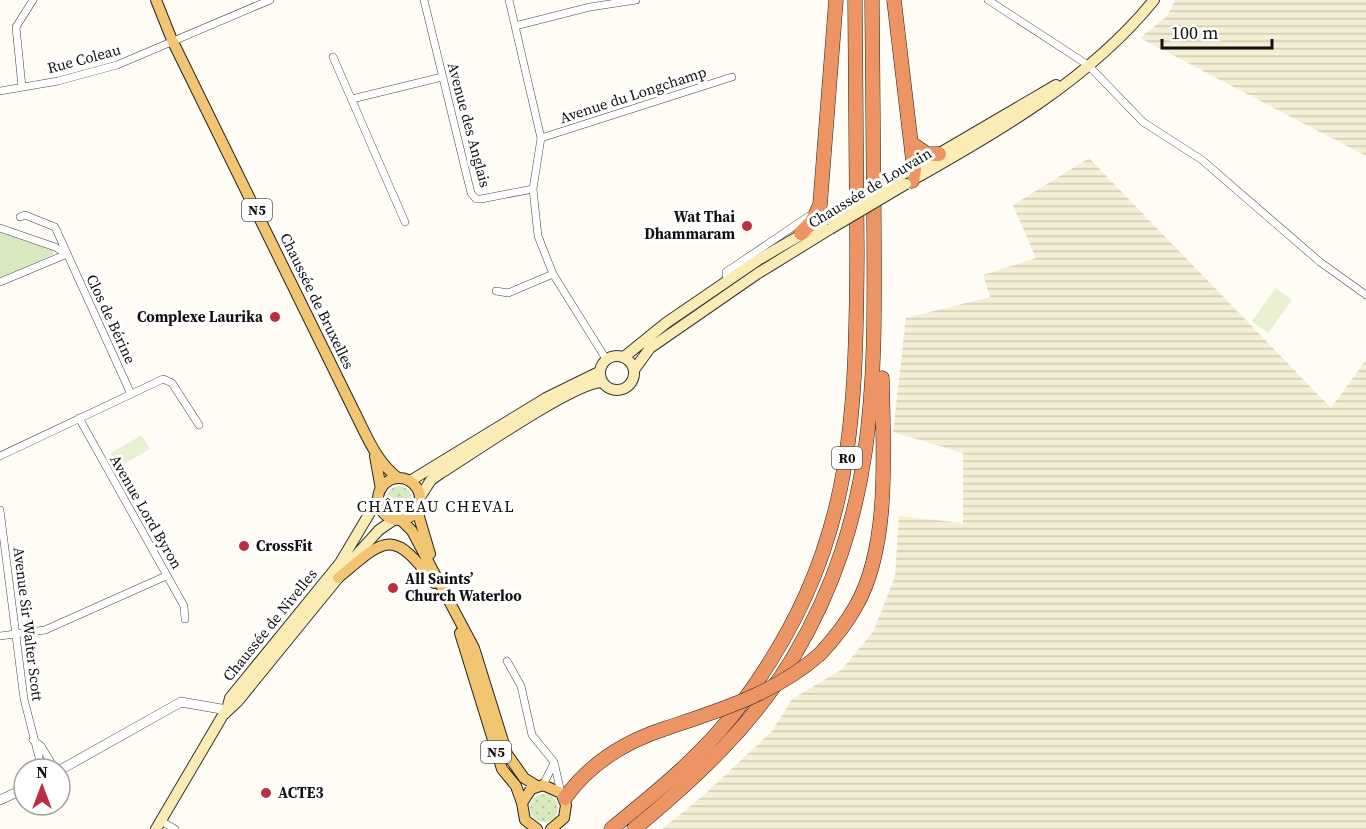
<svg xmlns="http://www.w3.org/2000/svg" width="1366" height="829" font-family="'Source Serif 4',serif">
<style>
.farmland{fill:url(#farmland-rules)}
.grass{fill:url(#grass-dots)}
.park{fill:#d9e9bf}
.pitch{fill:#e9f0d1}
.lines{fill:none;stroke-linecap:round;stroke-linejoin:round}
.minor-casing{stroke:#444;stroke-width:8}
.tertiary-casing{stroke:#444;stroke-width:10}
.secondary-casing{stroke:#333;stroke-width:12}
.primary-casing{stroke:#222;stroke-width:12}
.motorway-casing{stroke:#222;stroke-width:15}
.minor{stroke:#fff;stroke-width:7}
.tertiary{stroke:#fff;stroke-width:9}
.secondary{stroke:#fbebb4;stroke-width:10}
.primary{stroke:#f2c572;stroke-width:10}
.motorway{stroke:#ed9465;stroke-width:14}
.secondary-bridge-casing{stroke:#333;stroke-width:12;stroke-linecap:butt}
.motorway-bridge-casing{stroke:#222;stroke-width:15;stroke-linecap:butt}
.secondary-bridge{stroke:#fbebb4;stroke-width:10}
.motorway-bridge{stroke:#ed9465;stroke-width:14}
.poi-dot{fill:#bb2e44;stroke:#fff;stroke-width:2}
.labels{text-anchor:middle;stroke-width:6;stroke-linejoin:round;paint-order:stroke}
.shield{fill:#fff;stroke:#585858;stroke-width:1.5}
.shield-label{font-size:14px;font-weight:bold;fill:#111}
.street-label{font-size:15px;fill:#111;stroke:#fff}
.poi-label{font-size:15px;font-weight:bold;fill:#111;stroke:#fff;text-anchor:start}
.neighbourhood-label{font-size:16px;letter-spacing:1.5px;fill:#111;stroke:#fff}
</style>
<defs>
<pattern id="farmland-rules" width="6" height="5" patternUnits="userSpaceOnUse" patternTransform="scale(1.5)"><rect width="6" height="5" fill="#f4eed5"/><path d="M0 2.5h6" fill="none" stroke="#d0cbb6"/></pattern>
<pattern id="grass-dots" width="8" height="8" patternUnits="userSpaceOnUse" patternTransform="scale(1.5)"><rect width="8" height="8" fill="#d9e9bf"/><path d="M2 2h.1M6 6h.1" fill="none" stroke="#b9c7a3" stroke-width="1.8" stroke-linecap="round"/></pattern>
</defs>
<rect width="100%" height="100%" fill="#fefcf5"/>
<!-- farmland -->
<path class="farmland" d="M1175,0H1366V156L1140,38L1167,16Z
M1089,158L1331,408L1366,360V829H662L704,795L773,730L792,699L841,670L873,632L895,576L899,516L963,523V453L893,432L906,318L990,297L983,275L1036,258L1013,205Z"/>
<!-- grass -->
<path class="grass" d="M387 498a12 12 0 1 1 24 0a12 12 0 1 1-24 0Z
M530 808a14 14 0 1 1 28 0a14 14 0 1 1-28 0Z"/>
<!-- park -->
<path class="park" d="M0,230L53,250V255L0,279Z"/>
<!-- pitch -->
<path class="pitch" d="M1276,288L1292,300L1268,333L1252,321Z
M140,436L143,437L150,449L117,468L110,454Z"/>
<g class="lines">
<defs>
<path id="minor" d="M424,0L471,193L476,199H481L533,189
M509,0L541,138L533,189L538,236L553,274L606,359
M988,0L1088,65L1143,122L1202,160L1320,262L1366,295
M515,26L590,7L636,0
M333,57L405,222
M22,87L16,27L33,0
M0,91L58,81L117,65L270,0
M352,99L442,77
M541,138L732,77
M20,217L25,215L55,227L131,394
M0,228L55,247L67,254
M727,281L726,272L809,216
M0,282L67,254
M496,291L508,293L553,274
M79,418L184,606L185,619
M0,456L163,379L172,383L199,425
M0,510L24,699L42,769
M0,636L45,630L166,576
M507,661L521,686L532,735L554,762L561,793
M33,740L41,746L55,769
M543,785L553,765
M161,821L175,829"/>
<path id="tertiary" d="M60,770L181,702L227,710
M0,800L24,789"/>
<path id="secondary" d="M909,171L1056,85
M909,182C998,132 1089,80 1154,0
M600 373a17 17 0 1 1 34 0a17 17 0 1 1-34 0Z
M624,357L666,323L758,260L828,219
M634,370L650,348L757,274L830,229
M410,481L546,398L599,372
M420,497L431,480L441,473C472,454 573,383 602,382
M227,710L230,698L340,563L378,499
M156,829L223,715L238,701L360,551L379,530L395,519"/>
<path id="primary" d="M156,0L172,40L358,419C369,441 378,463 398,478
M375,456L381,489
M378 499a21 21 0 1 1 42 0a21 21 0 1 1-42 0Z
M417,510L430,554
M400,519L412,531L474,648L507,754L524,778L537,786
M338,578C386,538 392,527 434,583
M460,633L502,769L516,786L522,803
M537,829L525,820L522,803L531,789L543,785L561,793L566,805L564,818L551,829"/>
<path id="motorway" d="M894,0L914,169L912,181
M911,143L927,154H939
M801,233L812,222L820,205L836,0
M820,654C834,639 846,624 856,606C891,545 883,447 882,378
M565,798C590,763 626,741 667,728
M611,829C658,791 706,752 742,703C852,553 856,430 857,252C857,168 856,84 855,0
M634,829C695,779 753,725 794,656C877,515 875,386 874,228C873,152 872,76 872,0"/>
</defs>
<!-- minor casing -->
<use href="#minor" class="minor-casing"/>
<!-- tertiary casing -->
<use href="#tertiary" class="tertiary-casing"/>
<!-- secondary casing -->
<use href="#secondary" class="secondary-casing"/>
<!-- primary casing -->
<use href="#primary" class="primary-casing"/>
<!-- motorway casing -->
<use href="#motorway" class="motorway-casing"/>
<!-- minor -->
<use href="#minor" class="minor"/>
<!-- tertiary -->
<use href="#tertiary" class="tertiary"/>
<!-- secondary -->
<use href="#secondary" class="secondary"/>
<!-- primary -->
<use href="#primary" class="primary"/>
<!-- motorway -->
<use href="#motorway" class="motorway"/>
<defs>
<path id="secondary-bridge" d="M828,219L905,173
M830,229L906,184"/>
<path id="motorway-bridge" d="M667,728C723,709 776,693 820,654"/>
</defs>
<!-- secondary-bridge casing -->
<use href="#secondary-bridge" class="secondary-bridge-casing"/>
<!-- motorway-bridge casing -->
<use href="#motorway-bridge" class="motorway-bridge-casing"/>
<!-- secondary-bridge -->
<use href="#secondary-bridge" class="secondary-bridge"/>
<!-- motorway-bridge -->
<use href="#motorway-bridge" class="motorway-bridge"/>
</g>
<!-- markers -->
<g class="poi-dot">
<circle cx="747" cy="226" r="6"/>
<circle cx="275" cy="317" r="6"/>
<circle cx="244" cy="546" r="6"/>
<circle cx="393" cy="588" r="6"/>
<circle cx="266" cy="793" r="6"/>
</g>
<g class="labels">
<!-- shield labels -->
<g class="shield">
<rect x="242" y="199" width="30" height="22" rx="4.5"/>
<rect x="832" y="447" width="30" height="22" rx="4.5"/>
<rect x="481" y="741" width="30" height="22" rx="4.5"/>
</g>
<g class="shield-label">
<text x="257" y="215">N5</text>
<text x="847" y="463">R0</text>
<text x="496" y="757">N5</text>
</g>
<!-- street labels -->
<g class="street-label">
<text transform="translate(84 59) rotate(-15)" y="5">Rue Coleau</text>
<text transform="translate(633 95) rotate(-18)" y="5">Avenue du Longchamp</text>
<text transform="translate(469 125) rotate(75)" y="5">Avenue des Anglais</text>
<text transform="translate(870 188) rotate(-31)" y="5">Chaussée de Louvain</text>
<text transform="translate(317 301) rotate(64)" y="5">Chaussée de Bruxelles</text>
<text transform="translate(111 319) rotate(65)" y="5">Clos de Bérine</text>
<text transform="translate(146 512) rotate(60)" y="5">Avenue Lord Byron</text>
<text transform="translate(28 624) rotate(83)" y="5">Avenue Sir Walter Scott</text>
<text transform="translate(270 625) rotate(-51)" y="5">Chaussée de Nivelles</text>
</g>
<!-- poi labels -->
<g class="poi-label">
<text x="735" y="222" text-anchor="end">Wat Thai<tspan x="735" dy="17">Dhammaram</tspan></text>
<text x="263" y="322" text-anchor="end">Complexe Laurika</text>
<text x="256" y="551">CrossFit</text>
<text x="405" y="584">All Saints’<tspan x="405" dy="17">Church Waterloo</tspan></text>
<text x="278" y="798">ACTE3</text>
</g>
<!-- neighbourhood labels -->
<g class="neighbourhood-label">
<text x="436" y="512">CHÂTEAU CHEVAL</text>
</g>
</g>
<!-- north arrow -->
<g transform="translate(42 787)"><circle r="28" fill="#ffffff" stroke="#a0a0a0" stroke-width="1.5"/>
<path d="M0-4.5L10 22L0 15L-10 22Z" fill="#bb2e44"/>
<text y="-9" font-size="16" font-weight="bold" text-anchor="middle" fill="#111111">N</text>
</g>
<!-- scale -->
<path d="M1162 39v9h110v-9" fill="none" stroke="#111111" stroke-width="3"/>
<text x="1171" y="39" font-size="18" fill="#111111" stroke="#ffffff" stroke-width="4.5" paint-order="stroke">100 m</text>
</svg>
